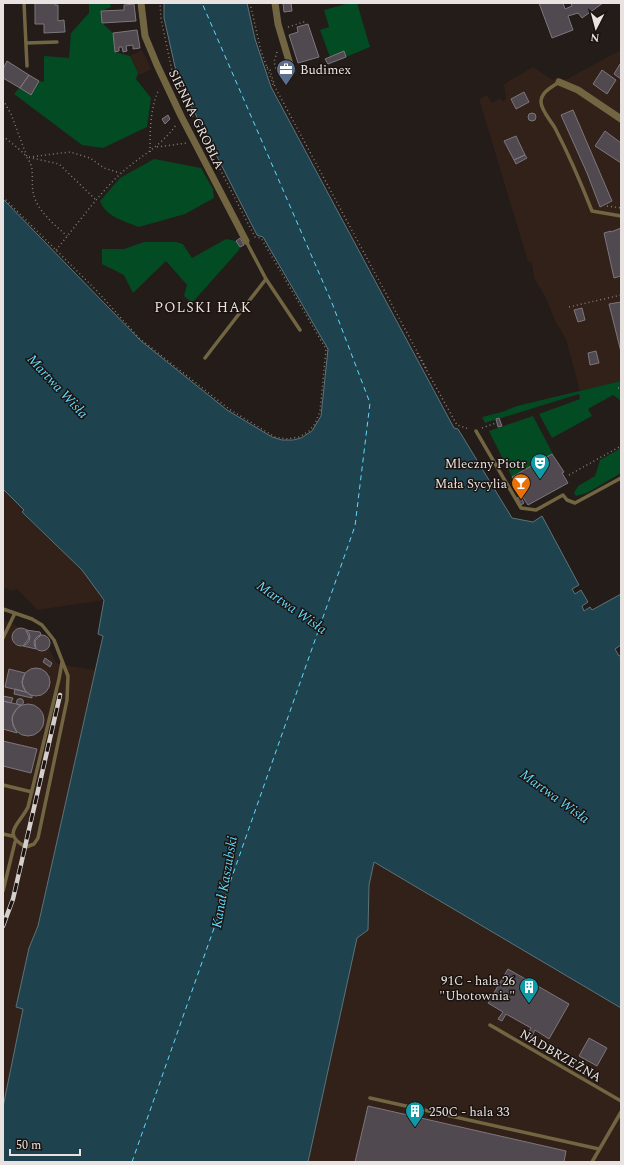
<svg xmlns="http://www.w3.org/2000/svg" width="624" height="1165" font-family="Spectral,serif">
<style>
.industrial{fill:#322118}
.green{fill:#024b23}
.water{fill:#1e434f;stroke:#5b737a}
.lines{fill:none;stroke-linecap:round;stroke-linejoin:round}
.ferry{stroke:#60d8fc;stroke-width:1;stroke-dasharray:5 4;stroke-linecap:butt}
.building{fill:#504950;stroke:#7d767d}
.path{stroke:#837d7a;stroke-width:1.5;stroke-dasharray:1 3;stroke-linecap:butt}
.lane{stroke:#716542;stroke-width:3.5}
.street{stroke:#716542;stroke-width:7}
.rail-casing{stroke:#d4cfcc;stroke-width:4.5}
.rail{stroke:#1a1310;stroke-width:3;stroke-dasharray:9;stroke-linecap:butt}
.labels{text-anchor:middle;stroke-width:3;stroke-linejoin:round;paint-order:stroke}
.poi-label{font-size:13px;fill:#e8e3e0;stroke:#1a1310;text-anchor:end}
.street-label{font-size:13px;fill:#e8e3e0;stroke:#1a1310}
.neighbourhood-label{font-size:14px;letter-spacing:1px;fill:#ebe0db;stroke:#1a1310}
.water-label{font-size:14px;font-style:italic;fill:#60d8fc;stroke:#1a1310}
</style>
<rect width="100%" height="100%" fill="#241c19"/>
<!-- industrial -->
<path class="industrial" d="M142,50L151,69L139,75L130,56Z
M621,50V381L580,391L566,339L555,321L546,298L534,278L532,263L528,261L479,99L487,95L492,103L500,98L504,102L506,98L504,84L533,67L553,80L557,77L565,80Z
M3,489L24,510L22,513L82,570L104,600L37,610L17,589L10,591L7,588L3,589Z
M3,619L20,628L40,632L48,638L50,642L49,648L57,664L95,670L38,926L29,948L16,1007L23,1008L3,1107Z
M374,862L621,1008V1162H308L357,938L368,930L369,885Z"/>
<!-- green -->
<path class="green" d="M89,3H110L111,7L101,11L102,23L113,33L115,52L130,56L138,73L136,79L151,98L147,127L103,148L82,145L14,94L19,88L31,95L39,81L44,82V56L69,58L71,33L89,13Z
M350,3H357L370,47L346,57L344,51L330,57L320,30L329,27L324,10Z
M154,159L201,168L213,189L214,198L185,214L139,227C124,221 106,217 100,201L120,178Z
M226,239L236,241L240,247L239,250L192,303L184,296L187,285L166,261L133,293L124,275L102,264V249H124L144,242H176L183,244L192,258Z
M621,381V401L613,395L588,409L592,416L552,438L539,414L580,399L579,394L485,423L482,417L502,412L517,406Z
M533,416L553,454L512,477L489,431Z
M621,448V473L587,493L576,496L574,493L578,486L595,476L600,460Z"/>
<!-- water -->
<path class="water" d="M164,3H247L255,39L271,87L454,428L458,429L512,518L533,522L542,516L579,585L572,589L575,594L581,590L588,602L582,606L584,611L590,607L592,610L621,594V645L615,649L619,656L621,655V1008L374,862L369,885L368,930L357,938L308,1162H3V1107L23,1009L16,1007L29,948L38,926L103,636L98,634L104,600L82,570L22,512L24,510L3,489V199L141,341L227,410L272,437L282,440H293L301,438L312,431L321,416L328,349L263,237L257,235L178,80L164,18Z"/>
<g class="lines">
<!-- ferry -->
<path class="ferry" d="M132,1162L355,526L370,403L332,303L202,3"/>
</g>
<!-- building -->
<path class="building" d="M35,3H55V5H58V21L64,20L65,32L44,33V24H35Z
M283,3H291L292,11L284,12Z
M539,3H563L565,9L572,6L571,3H603L582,18L578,13L568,16L573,30L552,38Z
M134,4L136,21L102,23L101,11L124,10V5Z
M308,24L319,57L298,63L289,35L298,32L297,27Z
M137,30L140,48L133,49V45L126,46L127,51L123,52L122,47H119V51L115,52L113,33Z
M344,51L346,57L328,64L325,59Z
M7,61L29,75L20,88L3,78V69Z
M620,64L621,65V79L614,74Z
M602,70L616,80L607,94L593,84Z
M29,75L39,81L31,95L20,88Z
M524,92L529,102L516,109L511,99Z
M573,110L612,201L600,207L587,173L561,115Z
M528 117a4 4 0 1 1 8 0a4 4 0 1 1-8 0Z
M168,115L170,119L165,124L162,119Z
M605,131L621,143V163L595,146Z
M516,136L525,155L514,160L504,141Z
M525,155L527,158L516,164L514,160Z
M621,228V276L614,278L604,233L611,231V232Z
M240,238L244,245L240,247L236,241Z
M621,302V352L609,304Z
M582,308L585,320L578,322L574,310Z
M596,351L599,363L590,365L588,353Z
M499,418L502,426L498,427L496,419Z
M552,454L564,472L562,473L568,483L528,505L516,487L517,486L512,477Z
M520,496L524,503L521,505L517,498Z
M12 637a9 9 0 1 1 18 0a9 9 0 1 1-18 0Z
M26,630L40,632L41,635L35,641L36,649L23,646L29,638Z
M34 643a8 8 0 1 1 16 0a8 8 0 1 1-16 0Z
M45,658L52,663L50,667L43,662Z
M22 682a14 14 0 1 1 28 0a14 14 0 1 1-28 0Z
M9,669L25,673L22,683L26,692L5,687Z
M15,689L26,692L32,696V698L14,694Z
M3,696L13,698L11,703L3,701Z
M16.5 702a3.5 3.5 0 1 1 7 0a3.5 3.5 0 1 1-7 0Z
M3,701L21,705L16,710L12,717L13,724L17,733L3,729Z
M12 720a16 16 0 1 1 32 0a16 16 0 1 1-32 0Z
M3,741L37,749L31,773L3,766Z
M508,969L569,1004L549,1039L535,1030L531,1038L527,1035L531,1028L506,1014L502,1021L498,1019L503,1012L488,1003Z
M589,1038L607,1048L597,1066L579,1056Z
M368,1106L566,1151L564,1162H355Z"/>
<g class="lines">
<!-- path -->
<path class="path" d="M250,3L261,51L274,87
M288,27L307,21
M277,52L274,62L276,68L284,73
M267,67L270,70L275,87L427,370
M3,100L11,114L27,157L59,164L97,201
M3,136C13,145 32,156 32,171C33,180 31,189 35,199C41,214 55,225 67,236
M157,147L187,143
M150,152C150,131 150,109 159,89
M29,157L70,152L90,158L104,168L120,173
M3,197L97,291L139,338L229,409L275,437L286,439L299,437L309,431L315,424L320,411L326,349L261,238L255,237L174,80L161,19L160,3
M607,206L621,208
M56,250C76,226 95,199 117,177C137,157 159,149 176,125
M569,307L621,295
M417,353L457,425L469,429
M618,388L621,387
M482,428L496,423
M569,475L621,446"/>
<!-- lane -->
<path class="lane" d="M24,3L27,66
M26,43L57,42
M559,82C552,87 541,92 541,102C541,110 551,121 555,128C569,155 581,183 592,211L621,216
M246,241L266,279L300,330
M205,358L266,279
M476,431L521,508L536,510L563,495L567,500L575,503L621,478
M3,609L32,619L42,625L54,640L68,676L67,700L38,838L34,844L26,847C0,834 20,824 28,807L59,679L62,662
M3,638L15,613
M3,785L32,792
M3,834L12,836
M3,891L15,842
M490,1025L621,1101
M370,1098L599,1149
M592,1162L621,1112"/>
<!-- street -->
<path class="street" d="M141,3L145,36L157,65L181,116L246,241
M275,3L278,24L292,71
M559,82L578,90L621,119"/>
<defs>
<path id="rail" d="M3,926L13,899L60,695"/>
</defs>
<!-- rail casing -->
<use href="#rail" class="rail-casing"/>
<!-- rail -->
<use href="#rail" class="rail"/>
</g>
<!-- icons -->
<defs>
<symbol id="office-pin" viewBox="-11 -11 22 30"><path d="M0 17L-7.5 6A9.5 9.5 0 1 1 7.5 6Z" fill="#5c6f8a" stroke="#1a1310"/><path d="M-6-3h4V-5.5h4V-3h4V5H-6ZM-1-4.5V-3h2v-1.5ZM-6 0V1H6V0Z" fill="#fff"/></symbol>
<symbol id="theatre-pin" viewBox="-11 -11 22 30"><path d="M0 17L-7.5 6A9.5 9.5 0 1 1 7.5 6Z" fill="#0f9aa8" stroke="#1a1310"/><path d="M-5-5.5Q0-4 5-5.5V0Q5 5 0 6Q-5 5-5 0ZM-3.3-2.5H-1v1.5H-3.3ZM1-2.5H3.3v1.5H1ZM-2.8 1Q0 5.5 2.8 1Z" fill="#fff"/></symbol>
<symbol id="bar-pin" viewBox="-11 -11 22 30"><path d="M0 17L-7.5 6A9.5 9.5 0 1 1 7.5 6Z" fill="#e8710a" stroke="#1a1310"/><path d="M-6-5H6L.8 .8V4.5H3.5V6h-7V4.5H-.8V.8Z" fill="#fff"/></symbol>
<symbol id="building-pin" viewBox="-11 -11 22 30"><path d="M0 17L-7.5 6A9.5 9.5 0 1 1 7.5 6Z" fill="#0f9aa8" stroke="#1a1310"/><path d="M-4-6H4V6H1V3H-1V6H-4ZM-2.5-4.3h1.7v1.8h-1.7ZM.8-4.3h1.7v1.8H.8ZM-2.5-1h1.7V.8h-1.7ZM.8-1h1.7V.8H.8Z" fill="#fff"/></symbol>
</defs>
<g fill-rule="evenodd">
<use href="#office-pin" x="275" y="58" width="22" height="30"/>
<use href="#theatre-pin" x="529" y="452" width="22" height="30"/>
<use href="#bar-pin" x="510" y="472" width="22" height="30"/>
<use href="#building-pin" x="518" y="976" width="22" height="30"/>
<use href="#building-pin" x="404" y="1100" width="22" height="30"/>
</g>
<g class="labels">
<!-- poi labels -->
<g class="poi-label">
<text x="300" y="74" text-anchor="start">Budimex</text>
<text x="526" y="468">Mleczny Piotr</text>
<text x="507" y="488">Mała Sycylia</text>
<text x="515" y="985">91C - hala 26<tspan x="515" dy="15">"Ubotownia"</tspan></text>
<text x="429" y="1116" text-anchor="start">250C - hala 33</text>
</g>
<!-- street labels -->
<g class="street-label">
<text transform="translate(197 119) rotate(64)" y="5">SIENNA GROBLA</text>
<text transform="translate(561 1055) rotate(30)" y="5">NADBRZEŻNA</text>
</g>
<!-- neighbourhood labels -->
<g class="neighbourhood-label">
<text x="203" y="312">POLSKI HAK</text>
</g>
<!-- water labels -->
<g class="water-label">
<text transform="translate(58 386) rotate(47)" y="5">Martwa Wisła</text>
<text transform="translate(292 607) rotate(35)" y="5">Martwa Wisła</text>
<text transform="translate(555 796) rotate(36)" y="5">Martwa Wisła</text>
<text transform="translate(224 882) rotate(-80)" y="5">Kanał Kaszubski</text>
</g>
</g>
<!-- border -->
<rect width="624" height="1165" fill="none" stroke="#e8e3e0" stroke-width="8"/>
<!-- north arrow -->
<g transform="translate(596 28) rotate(186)" stroke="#1a1310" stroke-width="3" paint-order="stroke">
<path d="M0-3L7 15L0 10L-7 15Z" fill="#e8e3e0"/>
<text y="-6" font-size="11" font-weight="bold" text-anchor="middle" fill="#e8e3e0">N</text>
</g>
<!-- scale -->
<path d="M10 1149v6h70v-6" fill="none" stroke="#e8e3e0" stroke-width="2"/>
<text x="16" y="1149" font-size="12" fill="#e8e3e0" stroke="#1a1310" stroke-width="3" paint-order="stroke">50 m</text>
</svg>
